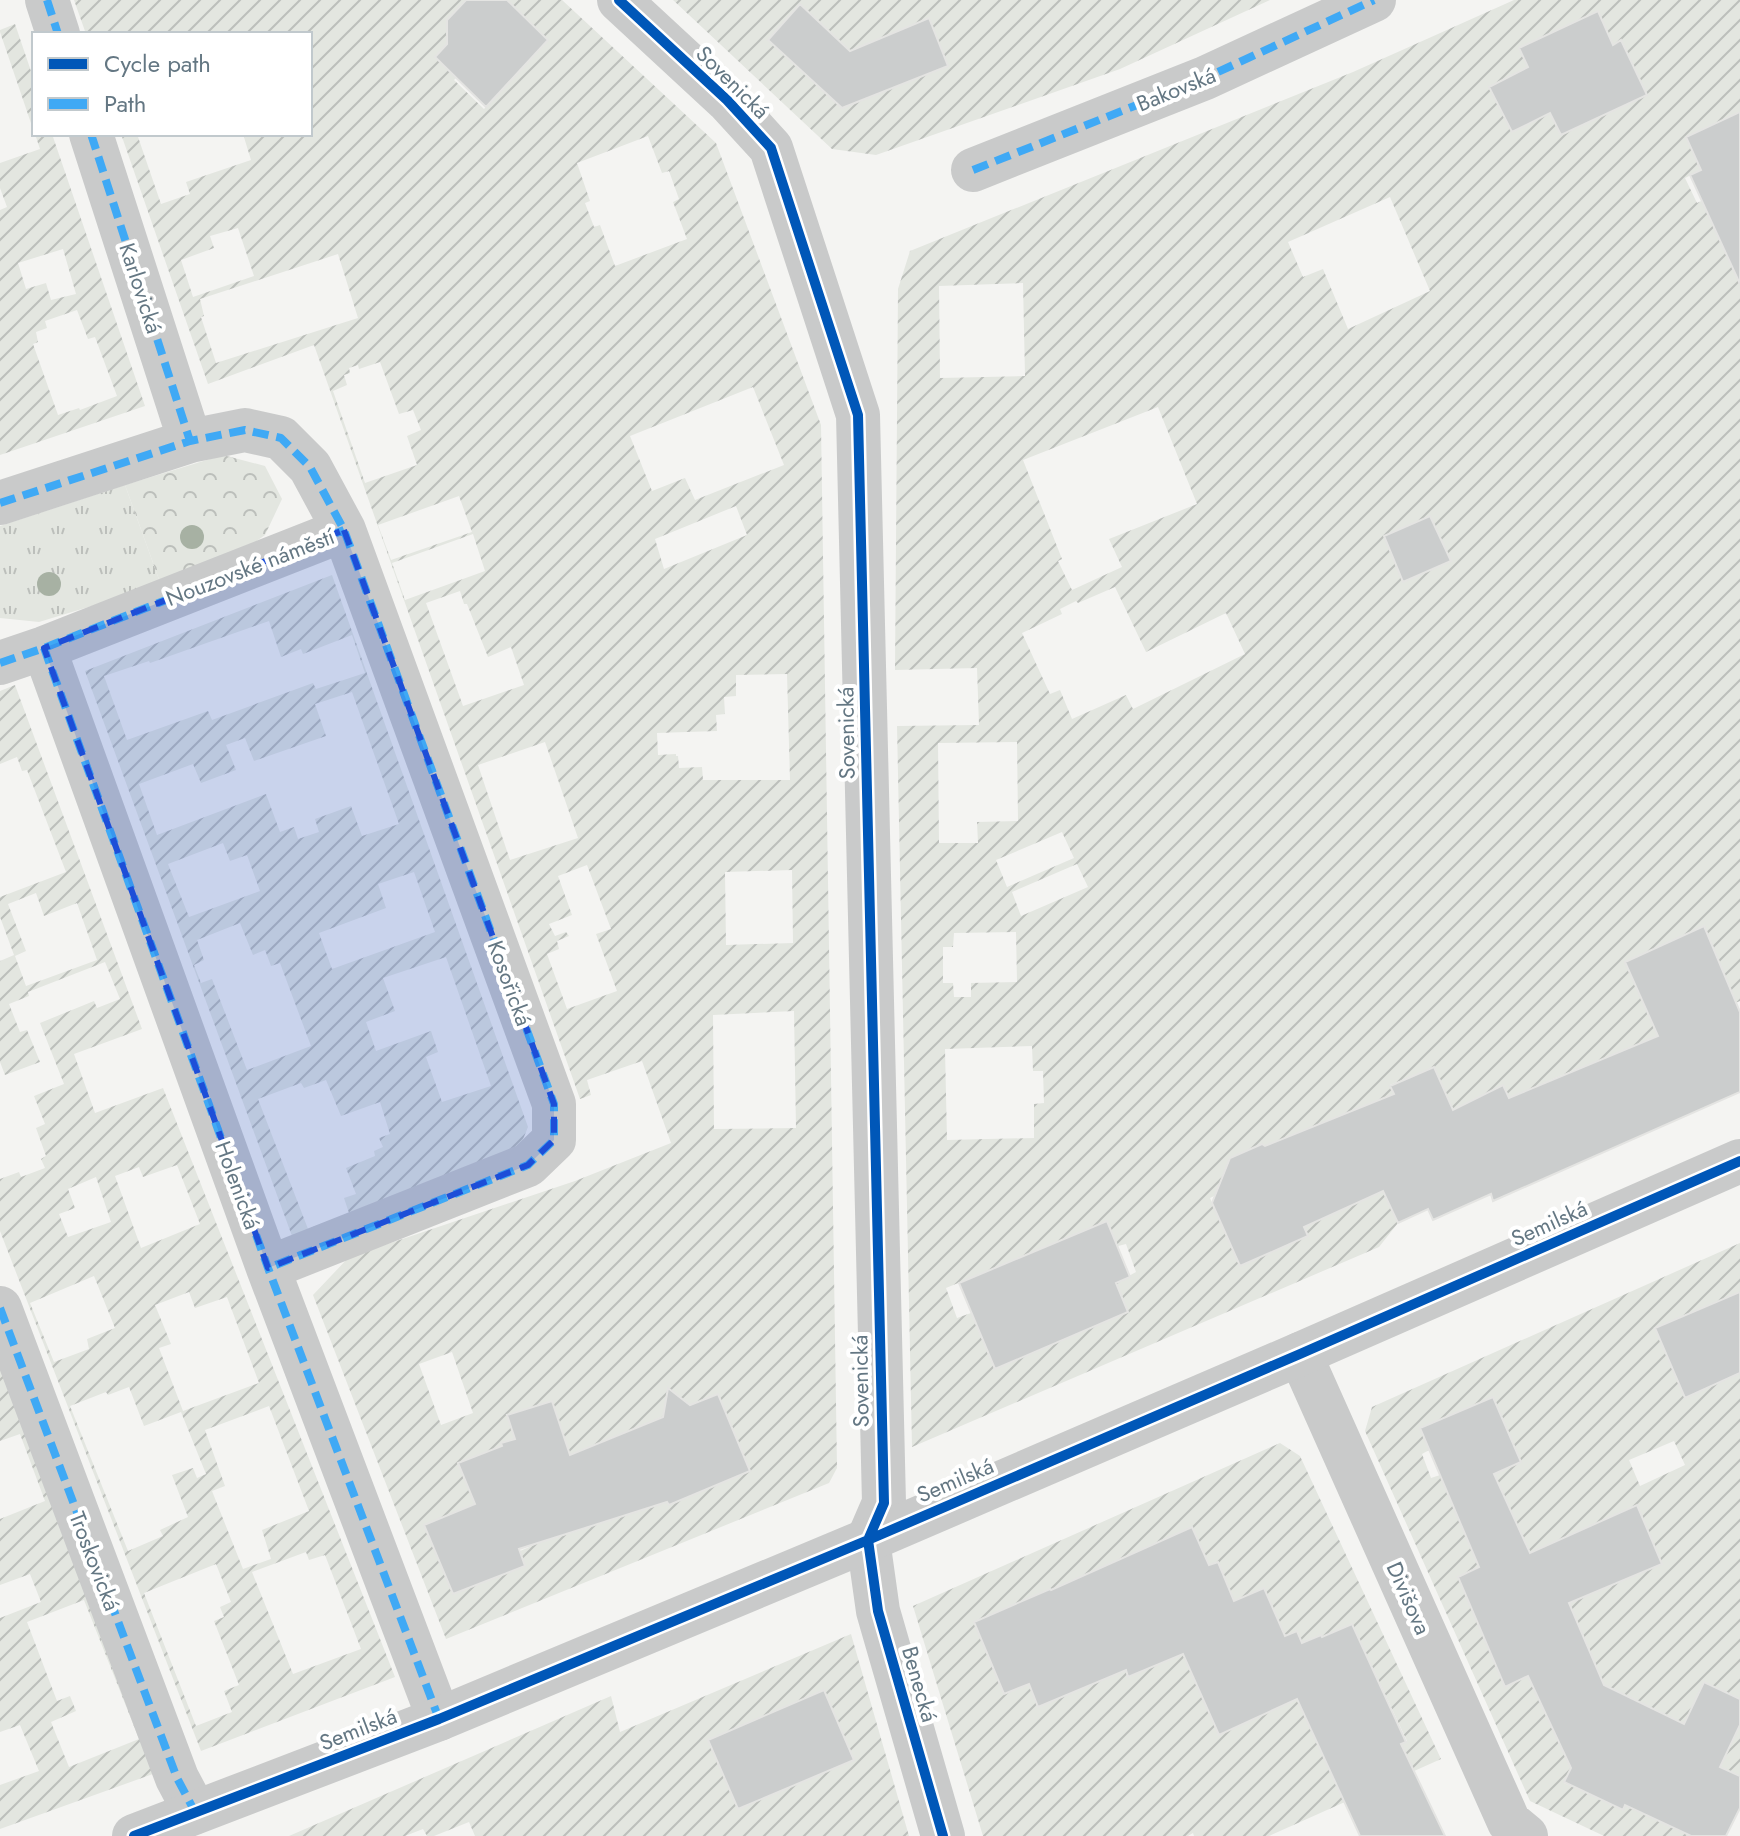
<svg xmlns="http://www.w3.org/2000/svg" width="1740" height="1836" font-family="Jost,sans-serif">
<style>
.grass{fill:url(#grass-tufts)}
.forest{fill:url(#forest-crowns)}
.garden{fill:url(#garden-furrows);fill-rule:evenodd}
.building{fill:#cbcdcd;stroke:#e4e4e2;stroke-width:2}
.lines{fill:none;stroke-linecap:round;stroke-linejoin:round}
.minor{stroke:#c9caca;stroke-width:44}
.tertiary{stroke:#c9caca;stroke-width:44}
.quiet{stroke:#3fa9f5;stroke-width:8;stroke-dasharray:16 8;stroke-linecap:butt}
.cycleway-casing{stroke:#fff;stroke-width:15}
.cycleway{stroke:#0057b8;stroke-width:10}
.tree{fill:#a7b1a3}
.marked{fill:#1d4ed8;fill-opacity:0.2;stroke:#1d4ed8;stroke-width:6;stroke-dasharray:16 10;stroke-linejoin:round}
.labels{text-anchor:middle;stroke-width:8;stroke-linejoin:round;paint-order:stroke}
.street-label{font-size:22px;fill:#647783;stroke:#fff}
</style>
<defs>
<pattern id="grass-tufts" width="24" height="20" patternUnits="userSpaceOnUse" patternTransform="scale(2)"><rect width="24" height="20" fill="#e3e6e0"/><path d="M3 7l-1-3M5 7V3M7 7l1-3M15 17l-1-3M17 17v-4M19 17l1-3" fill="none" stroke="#bcbfbb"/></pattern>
<pattern id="forest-crowns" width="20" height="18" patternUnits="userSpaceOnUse" patternTransform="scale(2)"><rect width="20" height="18" fill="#e3e6e0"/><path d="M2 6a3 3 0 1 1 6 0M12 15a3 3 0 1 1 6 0" fill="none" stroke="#bcbfbb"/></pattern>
<pattern id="garden-furrows" width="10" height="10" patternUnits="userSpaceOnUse" patternTransform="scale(2)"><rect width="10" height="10" fill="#e3e6e0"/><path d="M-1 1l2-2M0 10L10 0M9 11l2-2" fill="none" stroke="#bcbfbb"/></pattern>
</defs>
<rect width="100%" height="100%" fill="#f4f4f2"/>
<!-- grass -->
<path class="grass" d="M125,485L161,585L39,622L0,618V526Z"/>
<!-- forest -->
<path class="forest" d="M223,455L265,466L282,499L265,535L233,558L161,585L125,485Z"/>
<!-- garden -->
<path class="garden" d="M74,0H466L453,38L435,57L456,78L454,80L484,109L548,40L507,0H562L716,143L821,425L837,1468L829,1483L446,1639L313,1295L349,1257L575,1181L671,1143L642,1061L587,1080L591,1095L580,1099L314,345L208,384L121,134H137L161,204L190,194L186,182L251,160L243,134H310V34H86ZM648,136L662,173L669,171L679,199L673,202L687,239L615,266L600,225L594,227L585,203L590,201L577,163ZM238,228L254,276L193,297L181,260L214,248L210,236ZM338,254L358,318L216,363L201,317L204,316L200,299ZM380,362L399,414L413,410L421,430L407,436L417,465L365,483L333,391L347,385L344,375L350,373L349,368L358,365L359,369ZM753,387L784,465L695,500L685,478L652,491L630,436ZM459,496L472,532L391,560L378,525ZM736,506L747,535L664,569L655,539ZM473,534L485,571L405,600L392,563ZM460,591L464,604H467L488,657L511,647L524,685L463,706L426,603ZM787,674L790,780H703L702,767L679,768L678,756H676V754L658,755L657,733L717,731L716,715L725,714L724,697L736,696V675ZM545,742L578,838L510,860L478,765ZM587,865L611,929L596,934L617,991L567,1009L547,954L559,949L557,941L569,936L566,932L555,936L549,924L572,915L558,876ZM792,870L793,943L726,945L725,872ZM794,1011L796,1128L714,1129L713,1015ZM452,1352L473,1413L441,1425L419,1364ZM552,1401L593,1526L549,1540L528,1477L514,1482L501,1444L515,1439L507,1415ZM489,1451L534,1545L520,1551L525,1566L453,1594L424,1525L475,1504L458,1463Z
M673,0H1270L1120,69L876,155L832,149ZM800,4L850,51L948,66L842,108L768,39Z
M1514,0H1740V112L1686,137L1701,170L1685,178L1697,203L1713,196L1717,235L1740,284V1001L1696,1020L1684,957L1712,944L1704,926L1625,962L1662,1045L1574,1070L1509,1098L1503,1086L1458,1121L1434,1067L1390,1085L1396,1101L1352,1121L1398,1223L1379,1247L912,1447L897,726L979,725L977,668L895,670L898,289L910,251L1353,72ZM1598,11L1613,45L1621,41L1647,94L1561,135L1550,113L1489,87L1517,73L1530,70ZM1390,197L1430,291L1348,329L1323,269L1303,277L1288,242ZM1023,283L1025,376L940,378L939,286ZM1158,407L1197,504L1109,539L1122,567L1072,590L1058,561L1062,559L1023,460ZM1430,516L1451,561L1404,581L1384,536ZM1115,587L1146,652L1226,613L1245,654L1133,709L1126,695L1072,719L1060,690L1050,694L1022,633L1062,614L1060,609L1076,601L1078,603ZM1017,742L1018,821L977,822L978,843H939L938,743ZM1062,832L1074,858L1007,887L996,860ZM1077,864L1088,887L1021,916L1012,892ZM1016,932L1017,982L971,983V997H954L953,983H943V947H953L954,933ZM1032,1046L1033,1071H1043L1044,1103L1034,1104V1138L947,1140L945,1049ZM1262,1144L1270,1148L1308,1236L1240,1266L1210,1198L1229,1189ZM1107,1221L1118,1246L1126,1244L1136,1272L1116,1283L994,1368L971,1313L957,1318L946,1288Z
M15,24L34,80V132L0,32V30Z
M35,134H52L145,406L0,455V210L7,207L0,188V163L40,149ZM63,249L76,294L51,300L46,283L26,289L18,263ZM77,310L88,339L95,337L117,396L80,410L79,408L58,415L33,344L38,342L36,332L47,328L45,321Z
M332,575L528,1127L519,1149L292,1236L85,671ZM269,621L281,657L301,649L303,654L352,635L365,673L316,689L313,683L212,720L208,711L127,740L104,676L149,661L150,663ZM352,692L399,824L362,836L351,806L315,819L319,832L298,839L294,827L280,832L266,794L157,835L139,784L193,764L201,783L236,770L226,745L245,738L254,761L326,736L315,704ZM223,843L230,861L247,855L260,891L189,917L168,864ZM414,872L435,932L332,969L319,933L386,908L378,884ZM240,923L253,955L265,950L271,966L280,963L311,1046L247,1070L212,979L201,983L194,965L204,960L197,940ZM446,957L491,1086L442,1102L426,1057L438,1052L431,1031L376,1051L366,1022L395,1011L383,978ZM326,1080L341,1116L380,1102L390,1134L379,1138L383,1147L374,1151L375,1156L346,1168L356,1194L344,1198L349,1213L308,1229L258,1099L301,1083L304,1088Z
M15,685L142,1029L74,1054L95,1113L163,1088L395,1677L201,1751L0,1231V1179L19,1172L21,1177L45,1168L41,1159L46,1156L36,1128L45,1124L34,1096L64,1084L40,1023L94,1001L97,1008L120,999L105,962L28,992L29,996L9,1004L20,1032L27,1030L40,1062L5,1075L0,1062V961L14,955L0,917V897L66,872L27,770L22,771L17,757L0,764V691ZM36,893L44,916L77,903L97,960L26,986L15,956L26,951L8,904ZM177,1165L200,1224L141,1248L115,1176L139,1167L143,1177ZM96,1177L111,1222L68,1237L59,1214L75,1208L68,1189ZM94,1276L115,1328L87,1339L89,1349L54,1362L30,1303ZM189,1292L195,1308L227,1297L259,1383L183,1411L159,1348L171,1344L155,1305ZM129,1387L144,1426L181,1412L206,1474L197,1478L193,1468L172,1475L188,1517L160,1530L163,1536L128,1551L70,1406L106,1392L108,1395ZM269,1406L309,1511L262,1530L271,1559L243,1569L212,1491L225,1486L205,1430ZM306,1552L309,1560L325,1555L361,1649L293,1674L252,1572ZM216,1564L231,1602L220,1607L224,1617L214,1621L239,1685L224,1691L232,1712L196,1726L144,1593Z
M1740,1243V1292L1655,1329L1685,1397L1740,1373V1699L1704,1682L1679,1736L1669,1717L1612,1689L1604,1702L1592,1675L1538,1698L1552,1727L1577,1756L1564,1783L1623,1809L1636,1784L1642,1813L1691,1836H1604L1530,1801L1365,1431L1372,1407ZM1493,1397L1521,1462L1440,1475L1431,1478L1422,1454L1429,1450L1421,1428ZM1674,1441L1685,1465L1640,1486L1629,1460ZM1597,1523L1602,1534L1662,1564L1598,1590L1570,1535ZM1488,1562L1562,1623L1575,1617L1588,1648L1505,1686L1458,1578Z
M0,1345L164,1770L0,1829V1785L39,1771L20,1725L0,1732V1618L41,1602L30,1574L0,1585V1519L45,1501L20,1434L0,1441ZM84,1600L139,1739L69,1767L51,1722L76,1711L70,1696L57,1701L27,1622Z
M1280,1443L1300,1456L1441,1759L1269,1836H1194L1193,1833L1188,1836H983L913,1606ZM1192,1527L1209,1565L1218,1562L1234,1601L1264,1588L1274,1611L1158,1634L1168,1660L1129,1677L1119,1652ZM1050,1589L1082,1689L1039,1707L1029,1684L1004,1694L974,1622ZM1352,1624L1407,1741L1332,1775L1313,1734L1297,1631L1302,1643L1322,1637Z
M851,1634L909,1836H475L469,1822L434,1836H427L423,1829L405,1836H289L611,1696L620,1732ZM824,1690L854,1760L738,1809L708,1740Z
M1740,1725V1776L1720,1767Z"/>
<!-- building -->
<path class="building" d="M466,0H507L548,40L486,107L435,57L447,44V20Z
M800,4L850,51L929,18L948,66L842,108L768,40Z
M1598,11L1613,45L1621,40L1647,95L1561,135L1550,113L1512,132L1489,87L1528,67L1519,48Z
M1740,112V284L1690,175L1701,170L1686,137Z
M1430,516L1451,561L1403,582L1384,536Z
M1704,926L1740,1012V1092L1493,1201L1491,1194L1433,1220L1428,1209L1398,1223L1383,1191L1304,1227L1308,1236L1240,1266L1212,1203L1230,1158L1262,1144L1265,1146L1394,1094L1390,1086L1434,1067L1453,1110L1503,1085L1509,1098L1658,1036L1625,962Z
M1107,1221L1130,1277L1116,1283L1128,1312L995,1369L959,1283Z
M1740,1292V1373L1685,1398L1655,1328Z
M668,1388L690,1405L718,1394L750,1471L669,1505L667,1502L519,1549L525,1566L453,1594L424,1525L475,1504L458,1463L502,1446L501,1443L515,1439L507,1415L552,1401L570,1455L663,1417Z
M1493,1397L1521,1462L1494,1474L1530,1553L1637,1505L1662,1564L1569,1603L1604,1685L1684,1724L1704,1682L1740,1699V1725L1720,1767L1740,1776V1808L1726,1836H1691L1625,1805L1623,1810L1564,1782L1571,1768L1528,1676L1505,1687L1458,1577L1479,1567L1420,1428Z
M1192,1527L1209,1565L1218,1562L1234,1601L1264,1588L1285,1636L1297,1631L1302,1643L1321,1635L1322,1637L1352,1624L1406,1742L1401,1744L1445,1836H1360L1297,1699L1219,1735L1183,1654L1128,1677L1126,1670L1038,1707L1029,1684L1004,1694L974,1622L1050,1589L1051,1590Z
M824,1690L854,1760L738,1809L708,1740Z"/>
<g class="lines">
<!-- minor -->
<path class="minor" d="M47,0L58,34
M619,0L727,100L771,148L858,415L884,1503L868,1540L878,1611L943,1836
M91,134L190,441
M973,170L1205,78L1374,0
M0,503L190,441L245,430L281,438L310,467L344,530L554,1104V1140L528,1165L268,1268
M44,648L268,1268L439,1719
M0,663L44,648L344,530
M0,1308L177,1778L195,1812
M1300,1354L1509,1822L1526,1836"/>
<!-- tertiary -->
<path class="tertiary" d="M134,1836L439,1719L868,1540L1300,1354L1740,1161"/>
<!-- quiet -->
<path class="quiet" d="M47,0L58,34
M91,134L190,441
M973,170L1205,78L1374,0
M0,503L190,441L245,430L281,438L310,467L344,530L554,1104V1140L528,1165L268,1268
M44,648L268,1268L439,1719
M0,663L44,648L344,530
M0,1308L177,1778L195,1812"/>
<defs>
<path id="cycleway" d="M619,0L727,100L771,148L858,415L884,1503L868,1540L878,1611L943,1836
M134,1836L439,1719L868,1540L1300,1354L1740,1161"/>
</defs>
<!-- cycleway casing -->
<use href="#cycleway" class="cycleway-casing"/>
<!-- cycleway -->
<use href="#cycleway" class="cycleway"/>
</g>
<!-- trees -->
<g class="tree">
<circle cx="192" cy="537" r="12"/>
<circle cx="49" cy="584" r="12"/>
</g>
<!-- marked area -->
<path class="marked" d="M344,530L554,1104V1140L528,1165L268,1268L44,648Z"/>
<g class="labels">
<!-- street labels -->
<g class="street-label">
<text transform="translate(733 82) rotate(45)" y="8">Sovenická</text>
<text transform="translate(1176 89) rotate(-22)" y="8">Bakovská</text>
<text transform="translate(141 288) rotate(72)" y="8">Karlovická</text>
<text transform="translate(250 567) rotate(-21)" y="8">Nouzovské náměstí</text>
<text transform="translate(846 733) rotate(-91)" y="8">Sovenická</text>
<text transform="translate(510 983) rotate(70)" y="8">Kosořická</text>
<text transform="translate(238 1185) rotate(70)" y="8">Holenická</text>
<text transform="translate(1549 1223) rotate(-24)" y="8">Semilská</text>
<text transform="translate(860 1381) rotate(-91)" y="8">Sovenická</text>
<text transform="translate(955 1480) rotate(-23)" y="8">Semilská</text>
<text transform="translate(95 1561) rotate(69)" y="8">Troskovická</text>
<text transform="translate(1409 1598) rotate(66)" y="8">Divišova</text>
<text transform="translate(920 1684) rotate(74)" y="8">Benecká</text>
<text transform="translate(358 1729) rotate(-21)" y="8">Semilská</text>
</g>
</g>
<!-- legend -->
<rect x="32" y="32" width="280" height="104" fill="#ffffff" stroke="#c1c9cd" stroke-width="2"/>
<rect x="48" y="58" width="40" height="12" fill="#0057b8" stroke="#c1c9cd" stroke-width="2"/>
<text x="104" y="72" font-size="24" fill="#647783">Cycle path</text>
<rect x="48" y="98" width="40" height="12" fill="#3fa9f5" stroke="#c1c9cd" stroke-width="2"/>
<text x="104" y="112" font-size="24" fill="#647783">Path</text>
</svg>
